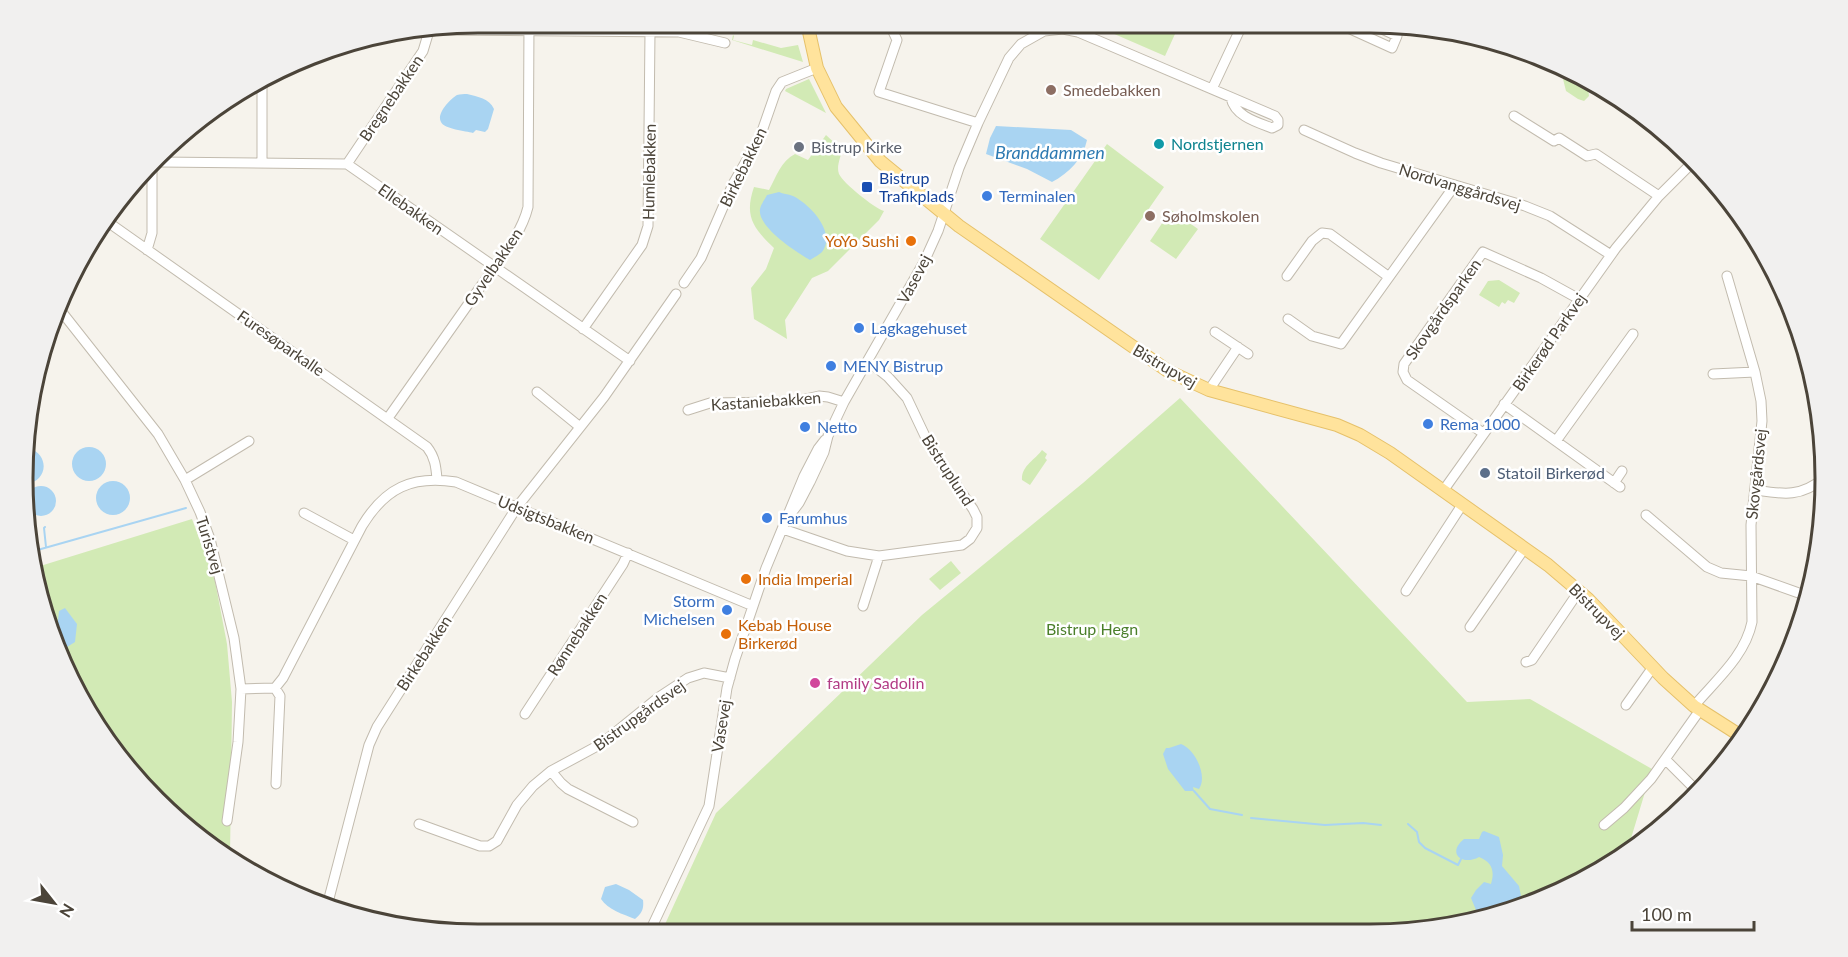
<svg xmlns="http://www.w3.org/2000/svg" width="1848" height="957" font-family="Lato,sans-serif">
<style>
.green{fill:#d2eab5}
.water{fill:#a9d4f2}
.lines{fill:none;stroke-linecap:round;stroke-linejoin:round}
.stream{stroke:#a9d4f2;stroke-width:2}
.minor-casing{stroke:#c2bbae;stroke-width:11}
.major-casing{stroke:#e6c16a;stroke-width:14}
.minor{stroke:#fff;stroke-width:9}
.major{stroke:#ffe39c;stroke-width:12}
.education-dot{fill:#8d6e63;stroke:#fff;stroke-width:2}
.culture-dot{fill:#0f9aa8;stroke:#fff;stroke-width:2}
.worship-dot{fill:#6b7280;stroke:#fff;stroke-width:2}
.transit-dot{fill:#1a4fb4;stroke:#fff;stroke-width:2}
.shop-dot{fill:#3f7fe0;stroke:#fff;stroke-width:2}
.food-dot{fill:#e8710a;stroke:#fff;stroke-width:2}
.service-dot{fill:#5c6f8a;stroke:#fff;stroke-width:2}
.hotel-dot{fill:#d1479c;stroke:#fff;stroke-width:2}
.labels{text-anchor:middle;stroke-width:5;stroke-linejoin:round;paint-order:stroke}
.education-label{font-size:16px;fill:#785e54;stroke:#fff;text-anchor:start}
.street-label{font-size:16px;fill:#4b4439;stroke:#fff}
.culture-label{font-size:16px;fill:#0d838f;stroke:#fff;text-anchor:start}
.worship-label{font-size:16px;fill:#5b616d;stroke:#fff;text-anchor:start}
.transit-label{font-size:16px;fill:#164399;stroke:#fff;text-anchor:start}
.shop-label{font-size:16px;fill:#366cbe;stroke:#fff;text-anchor:start}
.food-label{font-size:16px;fill:#c56008;stroke:#fff;text-anchor:start}
.service-label{font-size:16px;fill:#4e5e75;stroke:#fff;text-anchor:start}
.park-label{font-size:16px;fill:#4a7f2a;stroke:#fff}
.hotel-label{font-size:16px;fill:#b23c85;stroke:#fff;text-anchor:start}
.water-label{font-size:18px;font-style:italic;fill:#2e7ab2;stroke:#fff}
.rim{fill:none;stroke:#4b4439;stroke-width:3}
</style>
<rect width="100%" height="100%" fill="#f6f3ec"/>
<!-- green -->
<path class="green" d="M1089,23H1180L1165,56Z
M733,35L734,36L733,40L752,45L753,40L781,48L798,45L803,62L732,40Z
M1566,73L1588,88L1589,96L1584,101L1578,99L1566,91L1563,79Z
M809,79L826,113L785,91L786,89Z
M826,135L842,150C841,157 836,166 839,174C843,183 874,208 884,211L879,220L828,271L812,278L785,320L787,339L754,319L751,288L766,269L774,248C753,228 744,216 754,187L769,190C776,177 781,161 795,154L808,160Z
M1107,144L1164,187L1099,280L1040,239Z
M1171,210L1198,229L1176,259L1150,241Z
M1499,280L1520,293L1514,303L1508,300L1505,304L1502,302L1499,307L1479,295L1488,281Z
M1180,398L1467,702L1530,699L1652,769L1626,855L1544,900L1429,931L661,933L716,813L922,615L1083,483Z
M1042,450L1047,454L1045,458L1047,460L1030,485L1022,480C1021,466 1035,460 1042,450Z
M192,519L215,581L227,644L232,702L230,858L201,840L136,779L57,653L44,595V585L41,584L37,567Z
M951,561L961,573L940,590L929,579Z"/>
<!-- water -->
<path class="water" d="M467,94C478,97 489,98 494,109L488,129L485,132L476,130L473,133C466,131 444,129 441,122C436,114 450,99 457,95C460,94 464,94 467,94Z
M996,126L1071,130L1087,140C1083,159 1069,173 1052,182L1027,169L986,154L990,138Z
M779,192C783,194 788,194 793,196C810,204 837,233 822,252C819,255 813,258 810,260C796,252 757,227 760,209C761,204 765,199 767,195Z
M72 464a17 17 0 1 1 34 0a17 17 0 1 1-34 0Z
M29,448C50,455 48,481 26,484Z
M96 498a17 17 0 1 1 34 0a17 17 0 1 1-34 0Z
M26 501a15 15 0 1 1 30 0a15 15 0 1 1-30 0Z
M65,608L77,624L75,642L67,647L56,639L59,611Z
M1181,744C1195,749 1208,776 1199,789L1193,787L1194,791H1185L1168,769L1163,754L1166,748H1169Z
M1484,831L1499,837L1503,855L1502,866L1519,886L1521,896L1503,911L1484,916L1476,910L1471,898L1476,890L1484,882L1491,884C1495,871 1492,862 1479,857C1463,866 1446,854 1464,839H1479L1482,832Z
M616,884L629,890L643,900C644,909 642,913 635,919C623,914 608,910 601,899L605,887Z"/>
<g class="lines">
<!-- stream -->
<path class="stream" d="M45,527L44,528L46,547
M34,551L186,508
M1194,791L1210,809L1242,815
M1251,818L1325,825L1363,823L1381,825
M1408,824L1417,832L1419,842L1425,848L1458,865L1461,859
M1518,899L1532,903"/>
<defs>
<path id="minor" d="M889,23L897,40L879,92L978,123
M1337,23L1392,48L1397,36L1369,23
M435,30L679,32L725,43
M1212,89L1243,23
M1514,116L1554,141L1559,138L1587,156L1596,154L1659,196
M1304,130L1355,153L1381,163L1525,206L1550,216L1611,255
M159,162L347,164L630,361
M262,162V84
M347,164L423,51L429,31
M105,220L427,447C435,457 436,467 437,479
M147,250L152,233V169
M1287,276L1312,241L1322,233L1330,234L1389,277
M684,283L701,258L733,184L760,137L776,91L782,82L817,68
M61,311L158,434L185,480L200,512L210,539L234,638L241,689L238,742L227,821
M1288,319L1312,336L1341,344L1455,185
M583,329L642,245L648,226L650,32
M1215,332L1248,354
M1713,374L1755,372
M1209,390L1238,347
M537,392L580,427
M1504,404L1620,487
M688,410L710,403L792,402L819,396L828,397L844,402
M388,418C419,374 450,330 481,286C498,261 521,236 528,207L529,23
M1483,433L1407,380L1403,372L1404,364L1483,252L1541,278L1579,299
M1556,441L1633,334
M185,480L249,441
M1614,483L1622,471
M1755,490C1782,494 1800,498 1824,478
M1443,491L1616,248L1659,196L1694,161
M304,513L354,540
M1646,515L1707,567L1721,573L1751,576L1810,597
M789,516L799,503L810,482L824,452L828,436L844,402L924,262L938,231L959,168L978,123L1009,58L1021,44L1044,31L1063,29L1078,32L1275,116L1278,120V125L1272,128C1256,122 1235,116 1231,98
M783,529L847,551L879,556L962,545L970,539L977,528V517L973,509L943,466L925,436L907,398L888,377L868,361
M1406,591L1462,505
M863,606L879,556
M1470,627L1524,549
M1526,662L1532,660L1579,591
M275,688L280,696L276,784
M241,689L275,688L283,678L362,526C385,488 412,475 456,482L753,606
M1626,705L1653,667
M1694,706C1716,680 1745,656 1752,622L1751,525L1762,421L1761,401L1755,372L1727,276
M525,714L623,564L628,553
M1666,760L1698,792
M551,771L561,783L568,789L633,822
M419,824L480,846H489L497,841L517,805L533,786L551,771L601,744L659,697L688,678L704,673L730,678
M1604,825L1624,808L1651,779L1700,710
M327,906L369,745L377,727L517,507L604,397L676,294
M649,933L709,806L727,688L735,659L766,568L804,476L818,449L825,440"/>
<path id="major" d="M807,23L817,68L836,107L880,161L959,226L1168,371L1209,390L1337,425L1360,435L1390,453L1548,565L1588,599L1663,678L1694,706L1741,736"/>
</defs>
<!-- minor casing -->
<use href="#minor" class="minor-casing"/>
<!-- major casing -->
<use href="#major" class="major-casing"/>
<!-- minor -->
<use href="#minor" class="minor"/>
<!-- major -->
<use href="#major" class="major"/>
</g>
<!-- markers -->
<g class="education-dot">
<circle cx="1051" cy="90" r="6"/>
<circle cx="1150" cy="216" r="6"/>
</g>
<circle class="culture-dot" cx="1159" cy="144" r="6"/>
<circle class="worship-dot" cx="799" cy="147" r="6"/>
<rect class="transit-dot" x="861" y="181" width="12" height="12" rx="3"/>
<g class="shop-dot">
<circle cx="987" cy="196" r="6"/>
<circle cx="859" cy="328" r="6"/>
<circle cx="831" cy="366" r="6"/>
<circle cx="1428" cy="424" r="6"/>
<circle cx="805" cy="427" r="6"/>
<circle cx="767" cy="518" r="6"/>
<circle cx="727" cy="610" r="6"/>
</g>
<g class="food-dot">
<circle cx="911" cy="241" r="6"/>
<circle cx="746" cy="579" r="6"/>
<circle cx="726" cy="634" r="6"/>
</g>
<circle class="service-dot" cx="1485" cy="473" r="6"/>
<circle class="hotel-dot" cx="815" cy="683" r="6"/>
<g class="labels">
<!-- education labels -->
<g class="education-label">
<text x="1063" y="96">Smedebakken</text>
<text x="1162" y="222">Søholmskolen</text>
</g>
<!-- street labels -->
<g class="street-label">
<text transform="translate(391 98) rotate(-56)" y="6">Bregnebakken</text>
<text transform="translate(743 167) rotate(-64)" y="6">Birkebakken</text>
<text transform="translate(649 172) rotate(-89)" y="6">Humlebakken</text>
<text transform="translate(1460 187) rotate(17)" y="6">Nordvanggårdsvej</text>
<text transform="translate(411 209) rotate(35)" y="6">Ellebakken</text>
<text transform="translate(493 267) rotate(-56)" y="6">Gyvelbakken</text>
<text transform="translate(914 279) rotate(-62)" y="6">Vasevej</text>
<text transform="translate(1443 309) rotate(-55)" y="6">Skovgårdsparken</text>
<text transform="translate(1549 342) rotate(-55)" y="6">Birkerød Parkvej</text>
<text transform="translate(281 343) rotate(35)" y="6">Furesøparkalle</text>
<text transform="translate(1165 366) rotate(30)" y="6">Bistrupvej</text>
<text transform="translate(766 401) rotate(-4)" y="6">Kastaniebakken</text>
<text transform="translate(948 470) rotate(57)" y="6">Bistruplund</text>
<text transform="translate(1756 474) rotate(-84)" y="6">Skovgårdsvej</text>
<text transform="translate(546 519) rotate(22)" y="6">Udsigtsbakken</text>
<text transform="translate(210 545) rotate(73)" y="6">Turistvej</text>
<text transform="translate(1597 611) rotate(45)" y="6">Bistrupvej</text>
<text transform="translate(577 634) rotate(-57)" y="6">Rønnebakken</text>
<text transform="translate(424 653) rotate(-57)" y="6">Birkebakken</text>
<text transform="translate(639 715) rotate(-36)" y="6">Bistrupgårdsvej</text>
<text transform="translate(721 726) rotate(-81)" y="6">Vasevej</text>
</g>
<!-- culture labels -->
<g class="culture-label">
<text x="1171" y="150">Nordstjernen</text>
</g>
<!-- worship labels -->
<g class="worship-label">
<text x="811" y="153">Bistrup Kirke</text>
</g>
<!-- transit labels -->
<g class="transit-label">
<text x="879" y="184">Bistrup<tspan x="879" dy="18">Trafikplads</tspan></text>
</g>
<!-- shop labels -->
<g class="shop-label">
<text x="999" y="202">Terminalen</text>
<text x="871" y="334">Lagkagehuset</text>
<text x="843" y="372">MENY Bistrup</text>
<text x="1440" y="430">Rema 1000</text>
<text x="817" y="433">Netto</text>
<text x="779" y="524">Farumhus</text>
<text x="715" y="607" text-anchor="end">Storm<tspan x="715" dy="18">Michelsen</tspan></text>
</g>
<!-- food labels -->
<g class="food-label">
<text x="899" y="247" text-anchor="end">YoYo Sushi</text>
<text x="758" y="585">India Imperial</text>
<text x="738" y="631">Kebab House<tspan x="738" dy="18">Birkerød</tspan></text>
</g>
<!-- service labels -->
<g class="service-label">
<text x="1497" y="479">Statoil Birkerød</text>
</g>
<!-- park labels -->
<g class="park-label">
<text x="1092" y="635">Bistrup Hegn</text>
</g>
<!-- hotel labels -->
<g class="hotel-label">
<text x="827" y="689">family Sadolin</text>
</g>
<!-- water labels -->
<g class="water-label">
<text x="1050" y="159">Branddammen</text>
</g>
</g>
<!-- crop -->
<path d="M0 0H1848V957H0ZM478 33H1370A445 445 0 0 1 1815 478V479A445 445 0 0 1 1370 924H478A445 445 0 0 1 33 479V478A445 445 0 0 1 478 33Z" fill="#f1f0ef" fill-rule="evenodd"/>
<path class="rim" d="M478 33H1370A445 445 0 0 1 1815 478V479A445 445 0 0 1 1370 924H478A445 445 0 0 1 33 479V478A445 445 0 0 1 478 33Z"/>
<!-- north arrow -->
<g transform="translate(54 903) rotate(121)" stroke="#ffffff" stroke-width="4.5" paint-order="stroke">
<path d="M0-4.5L10 22L0 15L-10 22Z" fill="#4b4439"/>
<text y="-9" font-size="16" font-weight="bold" text-anchor="middle" fill="#4b4439">N</text>
</g>
<!-- scale -->
<path d="M1632 921v9h122v-9" fill="none" stroke="#4b4439" stroke-width="3"/>
<text x="1641" y="921" font-size="18" fill="#4b4439" stroke="#ffffff" stroke-width="4.5" paint-order="stroke">100 m</text>
</svg>
